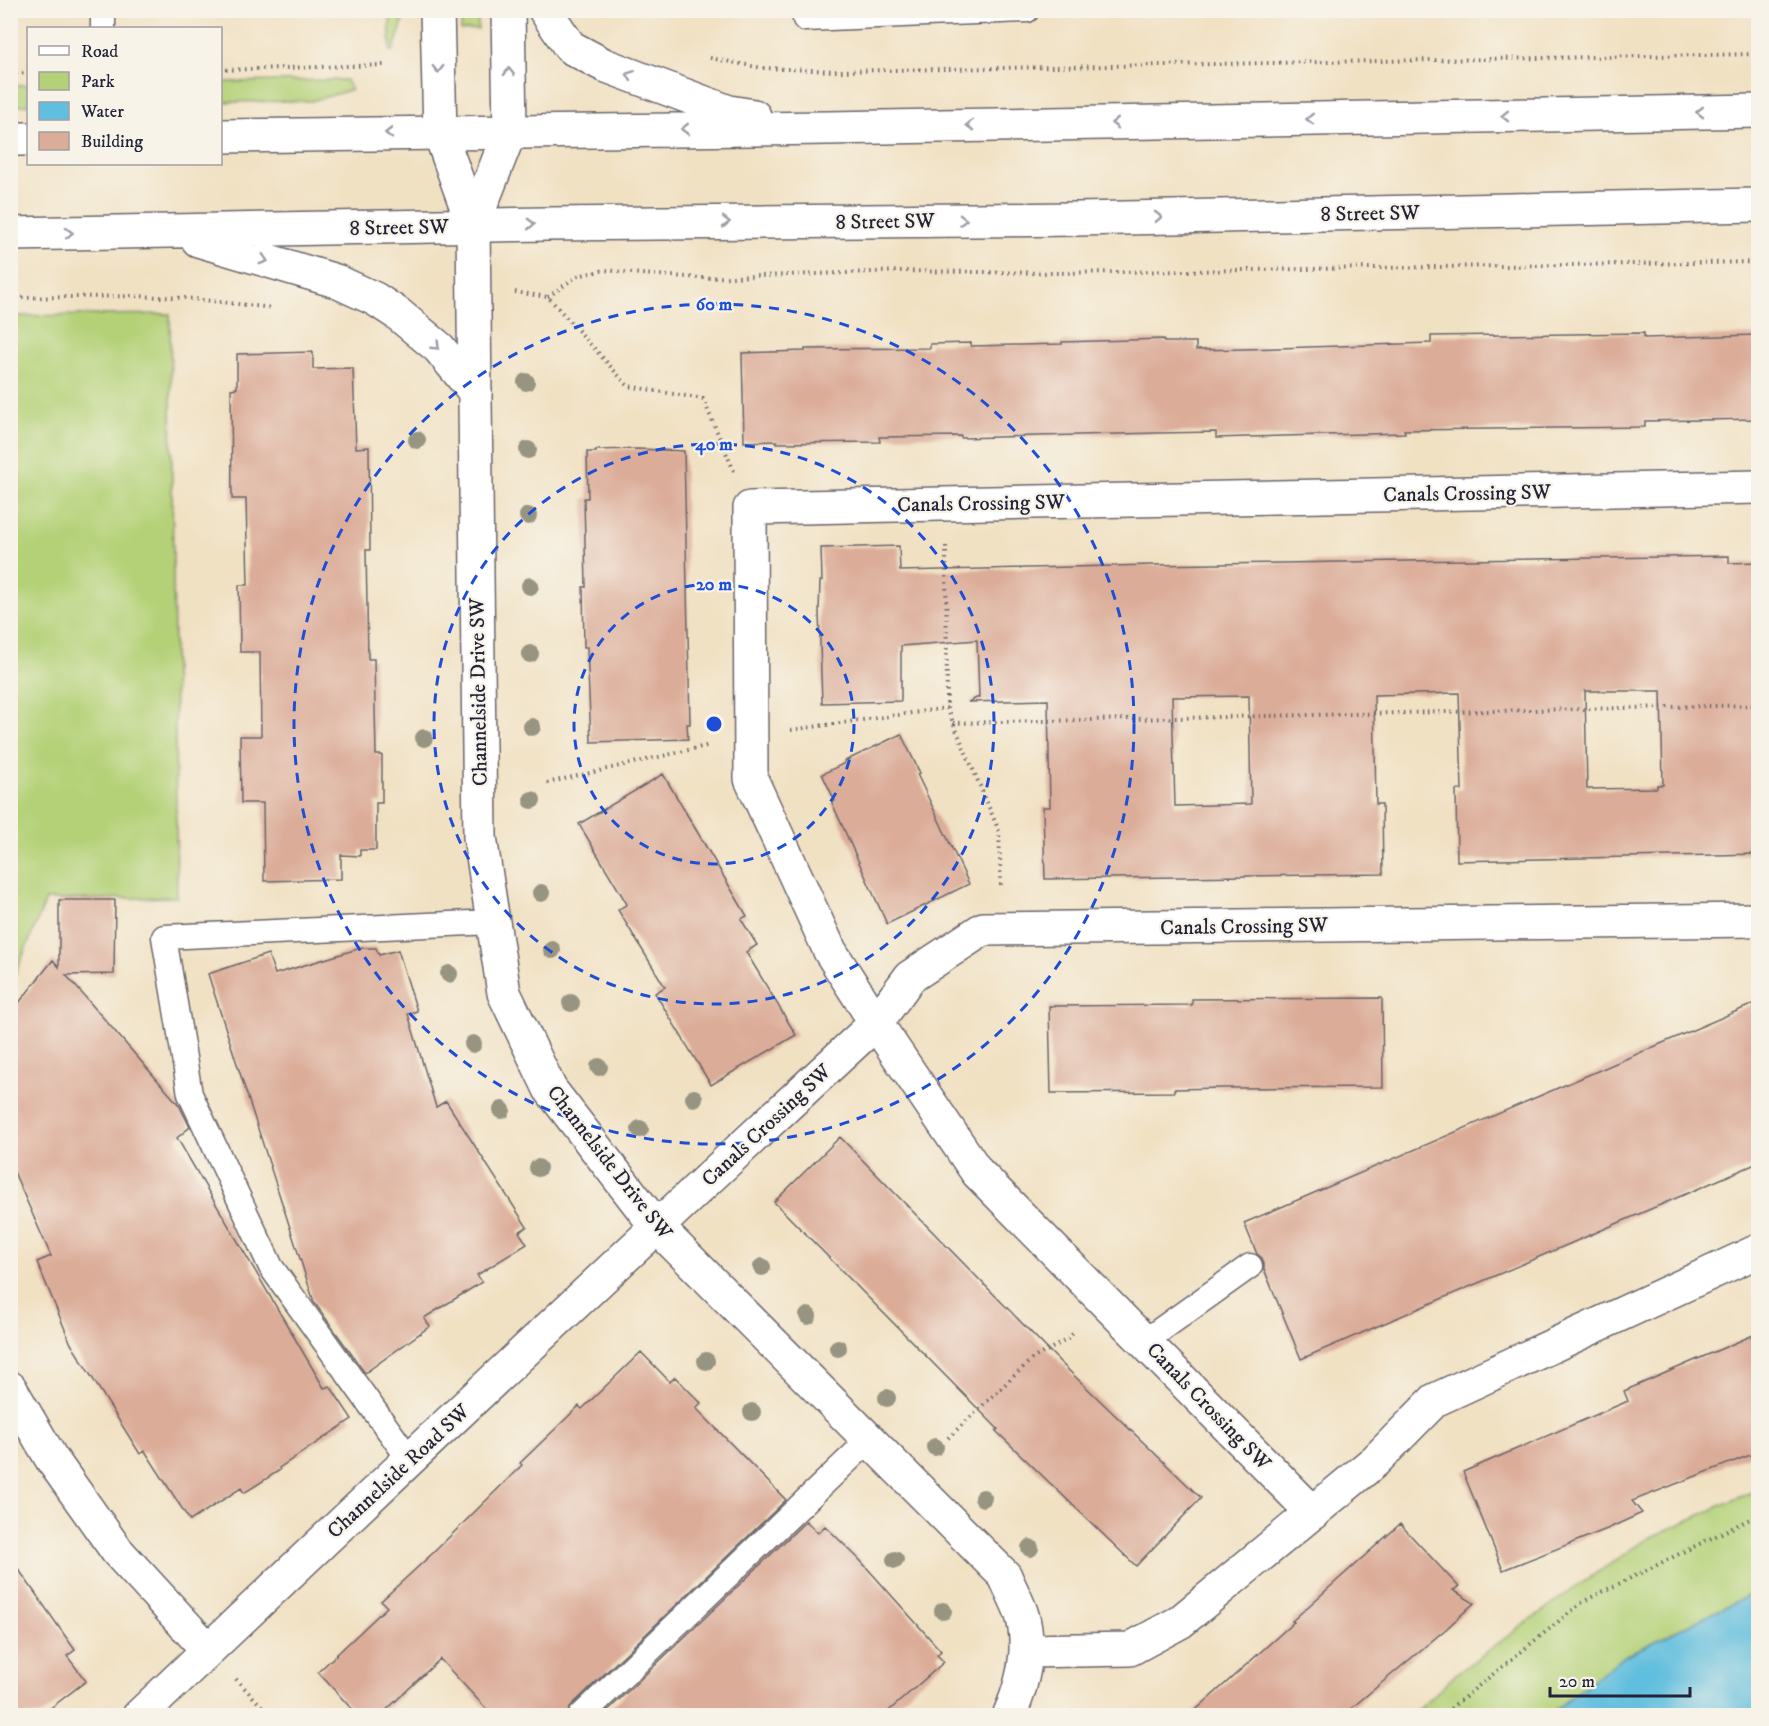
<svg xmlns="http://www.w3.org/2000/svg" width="1769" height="1726" font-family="'IM FELL DW Pica',serif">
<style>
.green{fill:#b4d177;stroke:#6b7a59;stroke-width:1.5}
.water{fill:#60bede;stroke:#41708c;stroke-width:1.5}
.building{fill:#dbac98;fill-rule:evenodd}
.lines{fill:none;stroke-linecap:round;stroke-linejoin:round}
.lane-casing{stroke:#6a656b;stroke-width:27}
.street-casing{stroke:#6a656b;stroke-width:36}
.secondary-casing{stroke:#6a656b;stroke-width:36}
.path{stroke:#6a656b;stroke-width:4;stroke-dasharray:1.5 4.5;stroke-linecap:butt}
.lane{stroke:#fff;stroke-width:24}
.street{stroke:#fff;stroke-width:33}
.secondary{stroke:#fff;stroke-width:33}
.tree{fill:#979582}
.oneway{stroke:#9c9ca7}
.ring{fill:none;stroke:#1d4ed8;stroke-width:3;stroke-dasharray:10 8}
.labels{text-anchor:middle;stroke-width:4.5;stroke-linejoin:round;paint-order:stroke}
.street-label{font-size:21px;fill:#22223b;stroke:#f7f3e8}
.centre{fill:#1d4ed8;stroke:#f7f3e8;stroke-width:3}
.ring-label{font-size:18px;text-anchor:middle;font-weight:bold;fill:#1d4ed8;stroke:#f7f3e8;stroke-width:4.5;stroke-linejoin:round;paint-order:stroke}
</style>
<rect width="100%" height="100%" fill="#f7f3e8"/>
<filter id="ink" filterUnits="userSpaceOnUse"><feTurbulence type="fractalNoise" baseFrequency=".0167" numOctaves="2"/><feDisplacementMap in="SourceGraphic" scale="12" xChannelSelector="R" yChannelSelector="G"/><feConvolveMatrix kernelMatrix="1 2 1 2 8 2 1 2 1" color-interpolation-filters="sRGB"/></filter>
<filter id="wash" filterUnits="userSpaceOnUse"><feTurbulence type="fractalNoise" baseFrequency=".008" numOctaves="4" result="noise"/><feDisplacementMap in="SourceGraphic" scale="24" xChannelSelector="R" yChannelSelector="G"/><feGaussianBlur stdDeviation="1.35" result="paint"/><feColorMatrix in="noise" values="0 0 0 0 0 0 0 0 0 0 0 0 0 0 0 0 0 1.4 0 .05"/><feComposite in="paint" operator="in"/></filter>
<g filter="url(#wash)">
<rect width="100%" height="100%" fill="#f1e1c3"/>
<!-- green -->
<path class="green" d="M390,11H405L401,28L393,51H390Z
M461,11H478V29L461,30Z
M346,80L351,90L311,101L221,102V82Z
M11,85H28V105L11,106Z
M170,314L177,897L46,900L11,984V316Z
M1758,1489V1591L1623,1657L1548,1715L1412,1716L1456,1674L1570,1591L1649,1538Z"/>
<!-- water -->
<path class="water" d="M1758,1591V1715H1548L1623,1657Z"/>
<g id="blocks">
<!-- building -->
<path class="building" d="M1644,333V338L1758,335V419L1645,421V427L1404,430L1405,433L1247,437L1216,438V432L1157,433L961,438V436L879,437L880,442L777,443V441L744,442L742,353L805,351V349L930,348V344L971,343V346L1062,344V342L1164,339V342H1196V350L1245,349L1431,343V336Z
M313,352V369L353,368L356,448L369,447L370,550H366L368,659H374L376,755H382V803H376V850H360V856L341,855V879L264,881L263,803H241L240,736H261L260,652H240L239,585H248L246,499H232L231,389L237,388V354Z
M637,449L684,451L690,724H687L688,739L591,742L587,647H584L583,587H586L584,498H588L587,452H596V450Z
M899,546L900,571L1152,565L1729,556V563L1758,562V854L1457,861L1456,790H1462L1459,693L1374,695L1376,804H1382L1383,874L1045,879L1043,807H1050L1048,700L968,702L979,697L977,640L901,646V701L822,703L819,612L820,581H822L821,548ZM1585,691H1661L1663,785H1657V788L1587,789ZM1249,696L1251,804L1175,806L1172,697Z
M901,734L920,773L917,774L969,884L887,924L832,803L835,801L822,774L845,763V761Z
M663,774L747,916L741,919L757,945L746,952L796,1035L711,1085L655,993L665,987L618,910L627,904L579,824Z
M59,900H115L114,974L66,975L179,1105L190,1127L177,1138L324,1388L330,1386L352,1419L279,1468L280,1470L244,1493L241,1488L190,1521L145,1451L140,1454L71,1344L37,1262L51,1256L10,1163V1014L53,960L59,967Z
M361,948H376L379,955L398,950L417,1011L408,1014L436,1107L446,1101L527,1227L519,1232L527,1244L477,1275L482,1282L424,1318L430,1326L365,1373L314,1302L208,974L268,954L275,974Z
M1382,998L1383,1087L1225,1088L1174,1089V1092L1051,1093L1049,1006L1192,1005V999Z
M1758,1002V1163L1301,1359L1264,1269V1264L1262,1258L1257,1254L1244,1223Z
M840,1137L1060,1362L1201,1498L1136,1566L996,1431L998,1429L774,1202Z
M1758,1333V1452L1632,1501L1642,1513L1607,1529L1503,1570L1463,1472L1628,1401L1624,1391Z
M641,1352L670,1382L675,1377L701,1403L696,1408L786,1500L571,1706L567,1716H493L440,1659L380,1716H358L318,1672L387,1607L381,1601L433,1553L522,1465L520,1463L579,1406L582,1409Z
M806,1521L818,1533L825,1526L859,1559L941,1651L937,1655L944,1662L883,1716H602Z
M1400,1524L1459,1587L1453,1590L1474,1603L1446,1629L1342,1716H1189L1294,1622L1292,1621Z
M10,1557L75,1650L67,1656L86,1681L40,1716H10Z"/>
</g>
</g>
<g filter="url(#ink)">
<use href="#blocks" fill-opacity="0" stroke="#6a656b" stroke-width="1.5"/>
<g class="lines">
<defs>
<path id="lane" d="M103,10V28
M805,10V19L1027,10
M1145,1341L1250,1266
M410,1460L271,1267L190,1094L164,937L493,922
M581,1716L869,1440"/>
<path id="street" d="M437,10L440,133L473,225L480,837L504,993L550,1089L656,1226L1005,1576C1010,1589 1018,1602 1022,1615C1032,1649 1023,1684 1009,1716
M473,225L510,131L508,10
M10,1388L51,1458L117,1551L208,1650
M1313,1513L977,1172L876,1023L910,977L983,929L1758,920
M1027,1651L1130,1649L1180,1622L1375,1461L1435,1400L1758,1251
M139,1716C383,1484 628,1252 876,1023L830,951L751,779L750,508L1758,487"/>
<path id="secondary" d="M545,10L570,47L604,65L729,112L754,116
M220,136L827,128L1758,111
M10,139H28
M10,234L547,224L1077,219L1758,205
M198,240L336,281L375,299L398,314L439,348L475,392"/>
</defs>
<!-- lane casing -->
<use href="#lane" class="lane-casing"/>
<!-- street casing -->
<use href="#street" class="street-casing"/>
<!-- secondary casing -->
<use href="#secondary" class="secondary-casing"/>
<!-- path -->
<path class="path" d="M710,58L762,68L837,71L1758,54
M220,70L384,65
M10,74L28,73
M515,292L548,297L628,386L703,399L734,471
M548,297L577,276L605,270L641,274L702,278L901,271L1055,273L1758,262
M10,298L135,296L185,298L273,308
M947,708L999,831L1001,888
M953,723L1758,705
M791,730L947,708L946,545
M547,783L710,745
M948,1438L1032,1359L1068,1339L1075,1331
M236,1679L271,1716
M1441,1716L1584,1601L1758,1515"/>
<!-- lane -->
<use href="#lane" class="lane"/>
<!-- street -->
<use href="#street" class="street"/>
<!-- secondary -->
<use href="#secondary" class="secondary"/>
</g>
<!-- trees -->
<g class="tree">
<circle cx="526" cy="382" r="9"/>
<circle cx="417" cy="440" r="9"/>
<circle cx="528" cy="450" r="9"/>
<circle cx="528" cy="516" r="9"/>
<circle cx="530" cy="586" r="9"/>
<circle cx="530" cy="654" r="9"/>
<circle cx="532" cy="727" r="9"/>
<circle cx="424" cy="738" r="9"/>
<circle cx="532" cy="800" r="9"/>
<circle cx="541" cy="893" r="9"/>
<circle cx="552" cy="950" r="9"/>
<circle cx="449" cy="974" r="9"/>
<circle cx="571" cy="1003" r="9"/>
<circle cx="473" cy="1044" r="9"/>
<circle cx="599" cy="1067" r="9"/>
<circle cx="694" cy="1098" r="9"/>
<circle cx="502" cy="1110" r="9"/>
<circle cx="640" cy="1129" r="9"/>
<circle cx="538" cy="1168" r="9"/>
<circle cx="762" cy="1267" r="9"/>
<circle cx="808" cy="1316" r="9"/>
<circle cx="838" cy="1348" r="9"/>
<circle cx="706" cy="1361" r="9"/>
<circle cx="887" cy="1398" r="9"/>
<circle cx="752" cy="1412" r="9"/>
<circle cx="935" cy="1447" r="9"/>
<circle cx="983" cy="1498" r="9"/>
<circle cx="1030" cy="1548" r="9"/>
<circle cx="895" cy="1560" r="9"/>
<circle cx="943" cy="1611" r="9"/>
</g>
<!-- one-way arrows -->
<defs><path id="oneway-chevron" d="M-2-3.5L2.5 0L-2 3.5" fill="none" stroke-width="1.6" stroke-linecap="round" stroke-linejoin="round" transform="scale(1.5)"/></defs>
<g class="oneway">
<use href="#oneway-chevron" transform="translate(438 69) rotate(89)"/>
<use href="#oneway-chevron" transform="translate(509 72) rotate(-91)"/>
<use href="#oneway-chevron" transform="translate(630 75) rotate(-159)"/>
<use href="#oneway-chevron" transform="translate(1700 112) rotate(179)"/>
<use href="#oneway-chevron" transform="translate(1505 116) rotate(179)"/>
<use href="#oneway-chevron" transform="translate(1310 119) rotate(179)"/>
<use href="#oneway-chevron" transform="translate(1115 123) rotate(179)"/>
<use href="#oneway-chevron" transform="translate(970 125) rotate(179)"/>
<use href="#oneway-chevron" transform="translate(685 129) rotate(179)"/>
<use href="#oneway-chevron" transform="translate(389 133) rotate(180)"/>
<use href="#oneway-chevron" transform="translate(1158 217) rotate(-1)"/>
<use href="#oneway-chevron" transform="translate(963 220) rotate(-1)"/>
<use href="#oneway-chevron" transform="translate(726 222) rotate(-1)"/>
<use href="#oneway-chevron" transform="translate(531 224) rotate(-1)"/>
<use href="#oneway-chevron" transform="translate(69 233) rotate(-1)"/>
<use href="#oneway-chevron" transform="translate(264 260) rotate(17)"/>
<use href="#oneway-chevron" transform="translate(436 346) rotate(44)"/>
</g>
</g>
<!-- distance rings -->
<g class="ring">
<circle cx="714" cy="724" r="140"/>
<circle cx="714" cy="724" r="280"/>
<circle cx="714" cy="724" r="420"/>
</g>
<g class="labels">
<!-- street labels -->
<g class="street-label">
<text transform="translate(1370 213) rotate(-1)" y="7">8 Street SW</text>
<text transform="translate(885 221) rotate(-1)" y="7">8 Street SW</text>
<text transform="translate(399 227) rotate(-1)" y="7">8 Street SW</text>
<text transform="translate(1467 493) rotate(-1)" y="7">Canals Crossing SW</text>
<text transform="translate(981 503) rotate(-1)" y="7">Canals Crossing SW</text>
<text transform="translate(478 692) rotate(-91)" y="7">Channelside Drive SW</text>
<text transform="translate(1244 926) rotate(-1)" y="7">Canals Crossing SW</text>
<text transform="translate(766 1125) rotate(-43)" y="7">Canals Crossing SW</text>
<text transform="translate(610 1162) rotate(52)" y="7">Channelside Drive SW</text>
<text transform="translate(1209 1406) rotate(46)" y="7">Canals Crossing SW</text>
<text transform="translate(398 1471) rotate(-43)" y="7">Channelside Road SW</text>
</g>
</g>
<circle cx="714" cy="724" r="9" class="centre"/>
<g class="ring-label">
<text x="714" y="310">60 m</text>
<text x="714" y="450">40 m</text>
<text x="714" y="590">20 m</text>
</g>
<!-- margin -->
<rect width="1769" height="1726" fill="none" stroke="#f7f3e8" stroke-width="36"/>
<!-- legend -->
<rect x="27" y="27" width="195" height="138" fill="#f7f3e8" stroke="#a29fa3" stroke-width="1.5"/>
<rect x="39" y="46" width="30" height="9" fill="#ffffff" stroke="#a29fa3" stroke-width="1.5"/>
<text x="81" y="57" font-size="18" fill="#22223b">Road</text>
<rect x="39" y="72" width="30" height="18" fill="#b4d177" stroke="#a29fa3" stroke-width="1.5"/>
<text x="81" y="87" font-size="18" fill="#22223b">Park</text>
<rect x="39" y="102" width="30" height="18" fill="#60bede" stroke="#a29fa3" stroke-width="1.5"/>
<text x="81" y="117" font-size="18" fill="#22223b">Water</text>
<rect x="39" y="132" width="30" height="18" fill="#dbac98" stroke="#a29fa3" stroke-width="1.5"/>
<text x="81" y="147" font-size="18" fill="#22223b">Building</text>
<!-- scale -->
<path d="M1550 1687v9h140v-9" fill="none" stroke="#22223b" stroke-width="3"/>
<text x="1559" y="1687" font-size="18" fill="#22223b" stroke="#f7f3e8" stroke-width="4.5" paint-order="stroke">20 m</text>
</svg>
